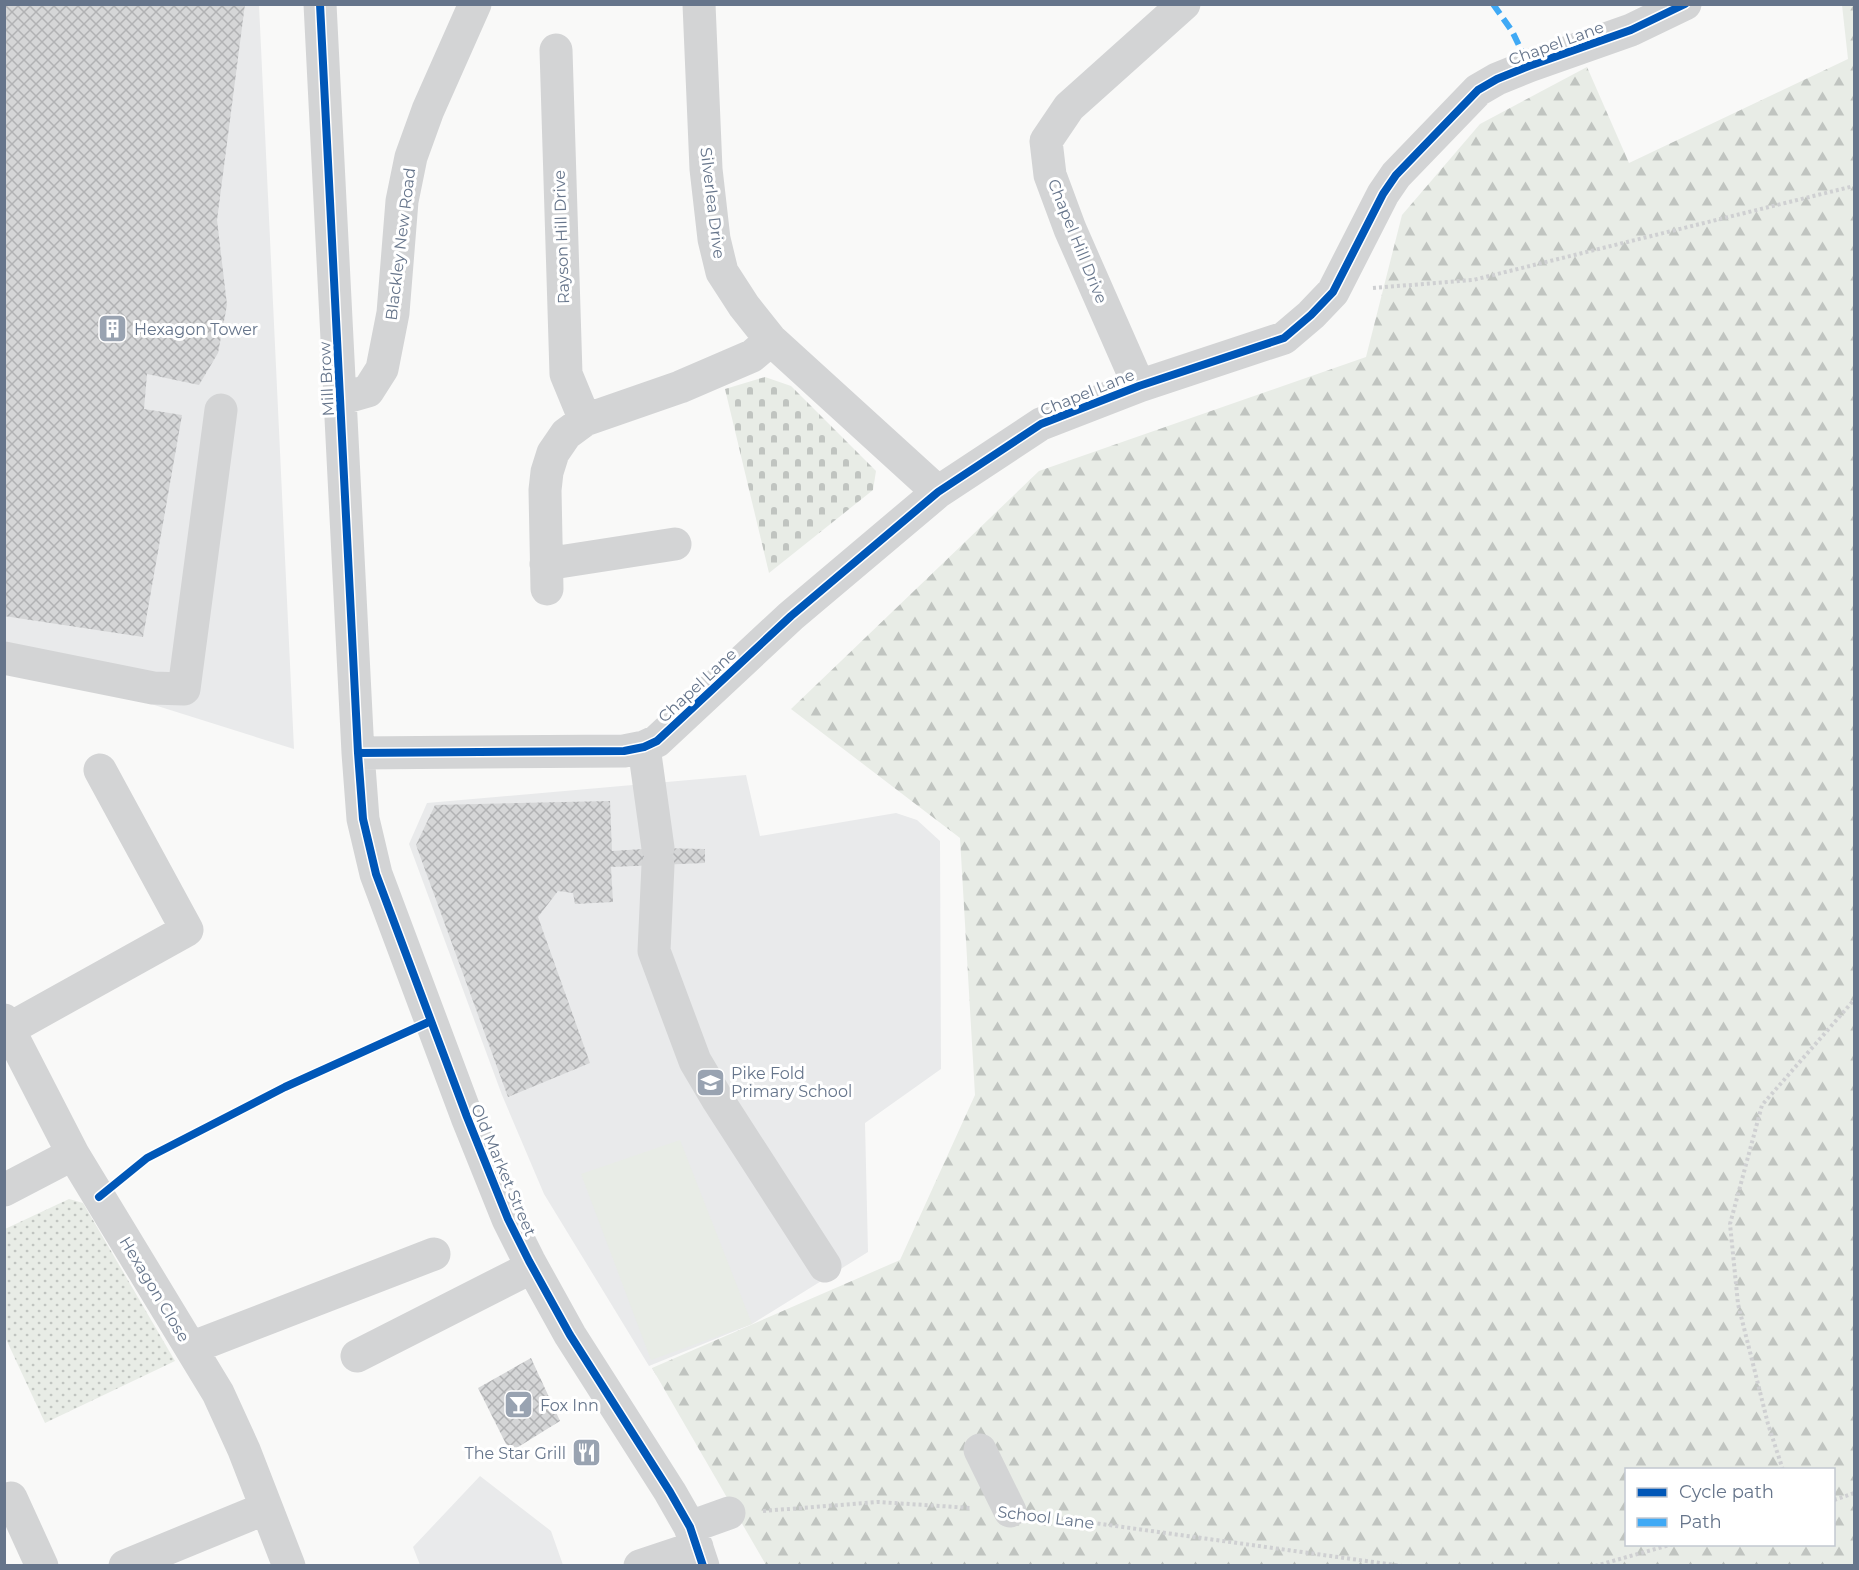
<svg xmlns="http://www.w3.org/2000/svg" width="1859" height="1570" font-family="Montserrat,sans-serif">
<style>
.built{fill:#e9eaeb}
.grass{fill:url(#grass-dots)}
.forest{fill:url(#forest-firs);fill-rule:evenodd}
.cemetery{fill:url(#cemetery-stones)}
.pitch{fill:#e8ece6}
.building{fill:url(#building-cross-hatch)}
.lines{fill:none;stroke-linecap:round;stroke-linejoin:round}
.path{stroke:#cfd0d2;stroke-width:4;stroke-dasharray:3 3;stroke-linecap:butt}
.minor{stroke:#d3d4d5;stroke-width:33}
.quiet{stroke:#3fa9f5;stroke-width:6;stroke-dasharray:12 6;stroke-linecap:butt}
.cycleway-casing{stroke:#fff;stroke-width:11}
.cycleway{stroke:#0057b8;stroke-width:8}
.labels{text-anchor:middle;stroke-width:6;stroke-linejoin:round;paint-order:stroke}
.street-label{font-size:16px;fill:#66758b;stroke:#fff}
.poi-label{font-size:16px;fill:#66758b;stroke:#fff;text-anchor:start}
</style>
<defs>
<pattern id="grass-dots" width="8" height="8" patternUnits="userSpaceOnUse" patternTransform="scale(1.5)"><rect width="8" height="8" fill="#e8ece6"/><path d="M2 2h.1M6 6h.1" fill="none" stroke="#c0c4c0" stroke-width="1.8" stroke-linecap="round"/></pattern>
<pattern id="forest-firs" width="22" height="20" patternUnits="userSpaceOnUse" patternTransform="scale(1.5)"><rect width="22" height="20" fill="#e8ece6"/><path d="M5 1l3.5 6h-7zM16 11l3.5 6h-7z" fill="#c0c4c0"/></pattern>
<pattern id="cemetery-stones" width="16" height="16" patternUnits="userSpaceOnUse" patternTransform="scale(1.5)"><rect width="16" height="16" fill="#e8ece6"/><path d="M2 7V4a2 2 0 0 1 4 0v3zM10 15v-3a2 2 0 0 1 4 0v3z" fill="#c0c4c0"/></pattern>
<pattern id="building-cross-hatch" width="8" height="8" patternUnits="userSpaceOnUse" patternTransform="scale(1.5)"><rect width="8" height="8" fill="#d5d6d7"/><path d="M0 0l8 8M0 8l8-8" fill="none" stroke="#b1b2b4"/></pattern>
</defs>
<rect width="100%" height="100%" fill="#f9f9f8"/>
<!-- built -->
<path class="built" d="M5,5H259L294,749L5,658Z
M746,775L760,836L896,813L917,820L940,841L941,1069L865,1123L868,1252L752,1324L649,1366L544,1194L502,1095L409,844L427,803Z
M480,1476L551,1531L563,1565H420L413,1547Z"/>
<!-- grass -->
<path class="grass" d="M69,1199L83,1203L175,1361L45,1423L5,1337V1229Z"/>
<!-- forest -->
<path class="forest" d="M1842,5H1854V1565H766L652,1368L900,1260L975,1095L960,838L791,709L1039,471L1366,357L1402,215L1480,124L1587,67L1629,163L1848,59ZM1626,1470H1834V1544H1626Z"/>
<!-- cemetery -->
<path class="cemetery" d="M765,377L791,386L876,471L873,490L769,573L725,389Z"/>
<!-- pitch -->
<path class="pitch" d="M680,1140L752,1324L651,1360L581,1174Z"/>
<!-- building -->
<path class="building" d="M4,4H245L217,220L227,305L218,353L199,385L147,374L144,409L182,415L143,637L4,616Z
M610,801L612,851L658,848L705,849V863L611,867L613,902L575,904L573,893L558,891L538,917L590,1063L508,1097L416,845L435,805Z
M531,1358L560,1421L510,1452L478,1388Z"/>
<g class="lines">
<!-- path -->
<path class="path" d="M1373,288L1473,280L1854,186
M1783,1470L1768,1424L1738,1304L1730,1224L1762,1105L1854,1000
M1834,1500L1854,1493
M763,1511L878,1502L971,1508
M1044,1516L1402,1566
M1595,1566L1673,1544"/>
<!-- minor -->
<path class="minor" d="M320,4L358,753L363,819L376,874L467,1117L508,1219L529,1261L570,1335L670,1492L690,1527L703,1566
M699,4L706,169L714,239L722,272L744,306L771,340L938,492
M556,50L566,374L585,420
M1139,386L1070,229L1050,175L1046,141L1069,107L1184,4
M340,399L368,391L382,369L393,313L402,201L411,157L428,110L475,4
M546,564L675,544
M547,589L545,490L547,472L553,453L566,434L585,420L680,387L752,356L771,340
M4,658L153,688L184,689L221,410
M644,747L658,848
M358,753L624,751L644,747L657,741L791,616L938,492L1041,424L1139,386L1284,338L1311,315L1333,292L1383,194L1396,175L1478,90L1497,79L1529,66L1631,30L1685,4
M658,865L654,951L695,1061L718,1100L825,1266
M4,1020L73,1154L218,1393L244,1450L289,1566
M9,1029L187,930L100,770
M4,1190L73,1154
M191,1348L434,1254
M357,1356L532,1267
M980,1450L1010,1511
M11,1498L42,1566
M690,1527L729,1513
M125,1566L266,1508
M640,1566L697,1547"/>
<!-- quiet -->
<path class="quiet" d="M1493,4L1512,31L1529,66"/>
<defs>
<path id="cycleway" d="M320,4L358,753L363,819L376,874L467,1117L508,1219L529,1261L570,1335L670,1492L690,1527L703,1566
M358,753L624,751L644,747L657,741L791,616L938,492L1041,424L1139,386L1284,338L1311,315L1333,292L1383,194L1396,175L1478,90L1497,79L1529,66L1631,30L1685,4
M99,1197L147,1158L285,1087L431,1021"/>
</defs>
<!-- cycleway casing -->
<use href="#cycleway" class="cycleway-casing"/>
<!-- cycleway -->
<use href="#cycleway" class="cycleway"/>
</g>
<!-- icons -->
<defs>
<symbol id="building-square" viewBox="-11 -11 22 22"><rect x="-9" y="-9" width="18" height="18" rx="4" fill="#99a3b1" stroke="#fff"/><path d="M-4-6H4V6H1V3H-1V6H-4ZM-2.5-4.3h1.7v1.8h-1.7ZM.8-4.3h1.7v1.8H.8ZM-2.5-1h1.7V.8h-1.7ZM.8-1h1.7V.8H.8Z" fill="#fff"/></symbol>
<symbol id="school-square" viewBox="-11 -11 22 22"><rect x="-9" y="-9" width="18" height="18" rx="4" fill="#99a3b1" stroke="#fff"/><path d="M0-5L7-2L0 1L-7-2ZM-4 1L0 2.5L4 1V4Q0 6-4 4Z" fill="#fff"/></symbol>
<symbol id="bar-square" viewBox="-11 -11 22 22"><rect x="-9" y="-9" width="18" height="18" rx="4" fill="#99a3b1" stroke="#fff"/><path d="M-6-5H6L.8 .8V4.5H3.5V6h-7V4.5H-.8V.8Z" fill="#fff"/></symbol>
<symbol id="restaurant-square" viewBox="-11 -11 22 22"><rect x="-9" y="-9" width="18" height="18" rx="4" fill="#99a3b1" stroke="#fff"/><path d="M-5-6h1v4h1v-4h1v4h1v-4h1v5L-1.5 .5V6h-2V.5L-5-1ZM5-6V6H3V1.5H1.5Q1.5-4 5-6Z" fill="#fff"/></symbol>
</defs>
<g fill-rule="evenodd">
<use href="#building-square" x="96" y="312" width="33" height="33"/>
<use href="#school-square" x="694" y="1066" width="33" height="33"/>
<use href="#bar-square" x="502" y="1388" width="33" height="33"/>
<use href="#restaurant-square" x="570" y="1436" width="33" height="33"/>
</g>
<g class="labels">
<!-- street labels -->
<g class="street-label">
<text transform="translate(1556 43) rotate(-20)" y="6">Chapel Lane</text>
<text transform="translate(713 203) rotate(83)" y="6">Silverlea Drive</text>
<text transform="translate(561 237) rotate(-92)" y="6">Rayson Hill Drive</text>
<text transform="translate(1078 241) rotate(68)" y="6">Chapel Hill Drive</text>
<text transform="translate(400 244) rotate(-83)" y="6">Blackley New Road</text>
<text transform="translate(326 379) rotate(-93)" y="6">Mill Brow</text>
<text transform="translate(1087 392) rotate(-22)" y="6">Chapel Lane</text>
<text transform="translate(697 685) rotate(-43)" y="6">Chapel Lane</text>
<text transform="translate(504 1170) rotate(67)" y="6">Old Market Street</text>
<text transform="translate(155 1289) rotate(59)" y="6">Hexagon Close</text>
<text transform="translate(1046 1517) rotate(7)" y="6">School Lane</text>
</g>
<!-- poi labels -->
<g class="poi-label">
<text x="134" y="335">Hexagon Tower</text>
<text x="731" y="1079">Pike Fold<tspan x="731" dy="18">Primary School</tspan></text>
<text x="540" y="1411">Fox Inn</text>
<text x="566" y="1459" text-anchor="end">The Star Grill</text>
</g>
</g>
<!-- border -->
<rect width="1859" height="1570" fill="none" stroke="#66758b" stroke-width="12"/>
<!-- legend -->
<rect x="1625" y="1468" width="210" height="78" fill="#ffffff" stroke="#c2c8d1" stroke-width="1.5"/>
<rect x="1637" y="1488" width="30" height="9" fill="#0057b8" stroke="#c2c8d1" stroke-width="1.5"/>
<text x="1679" y="1498" font-size="18" fill="#66758b">Cycle path</text>
<rect x="1637" y="1518" width="30" height="9" fill="#3fa9f5" stroke="#c2c8d1" stroke-width="1.5"/>
<text x="1679" y="1528" font-size="18" fill="#66758b">Path</text>
</svg>
